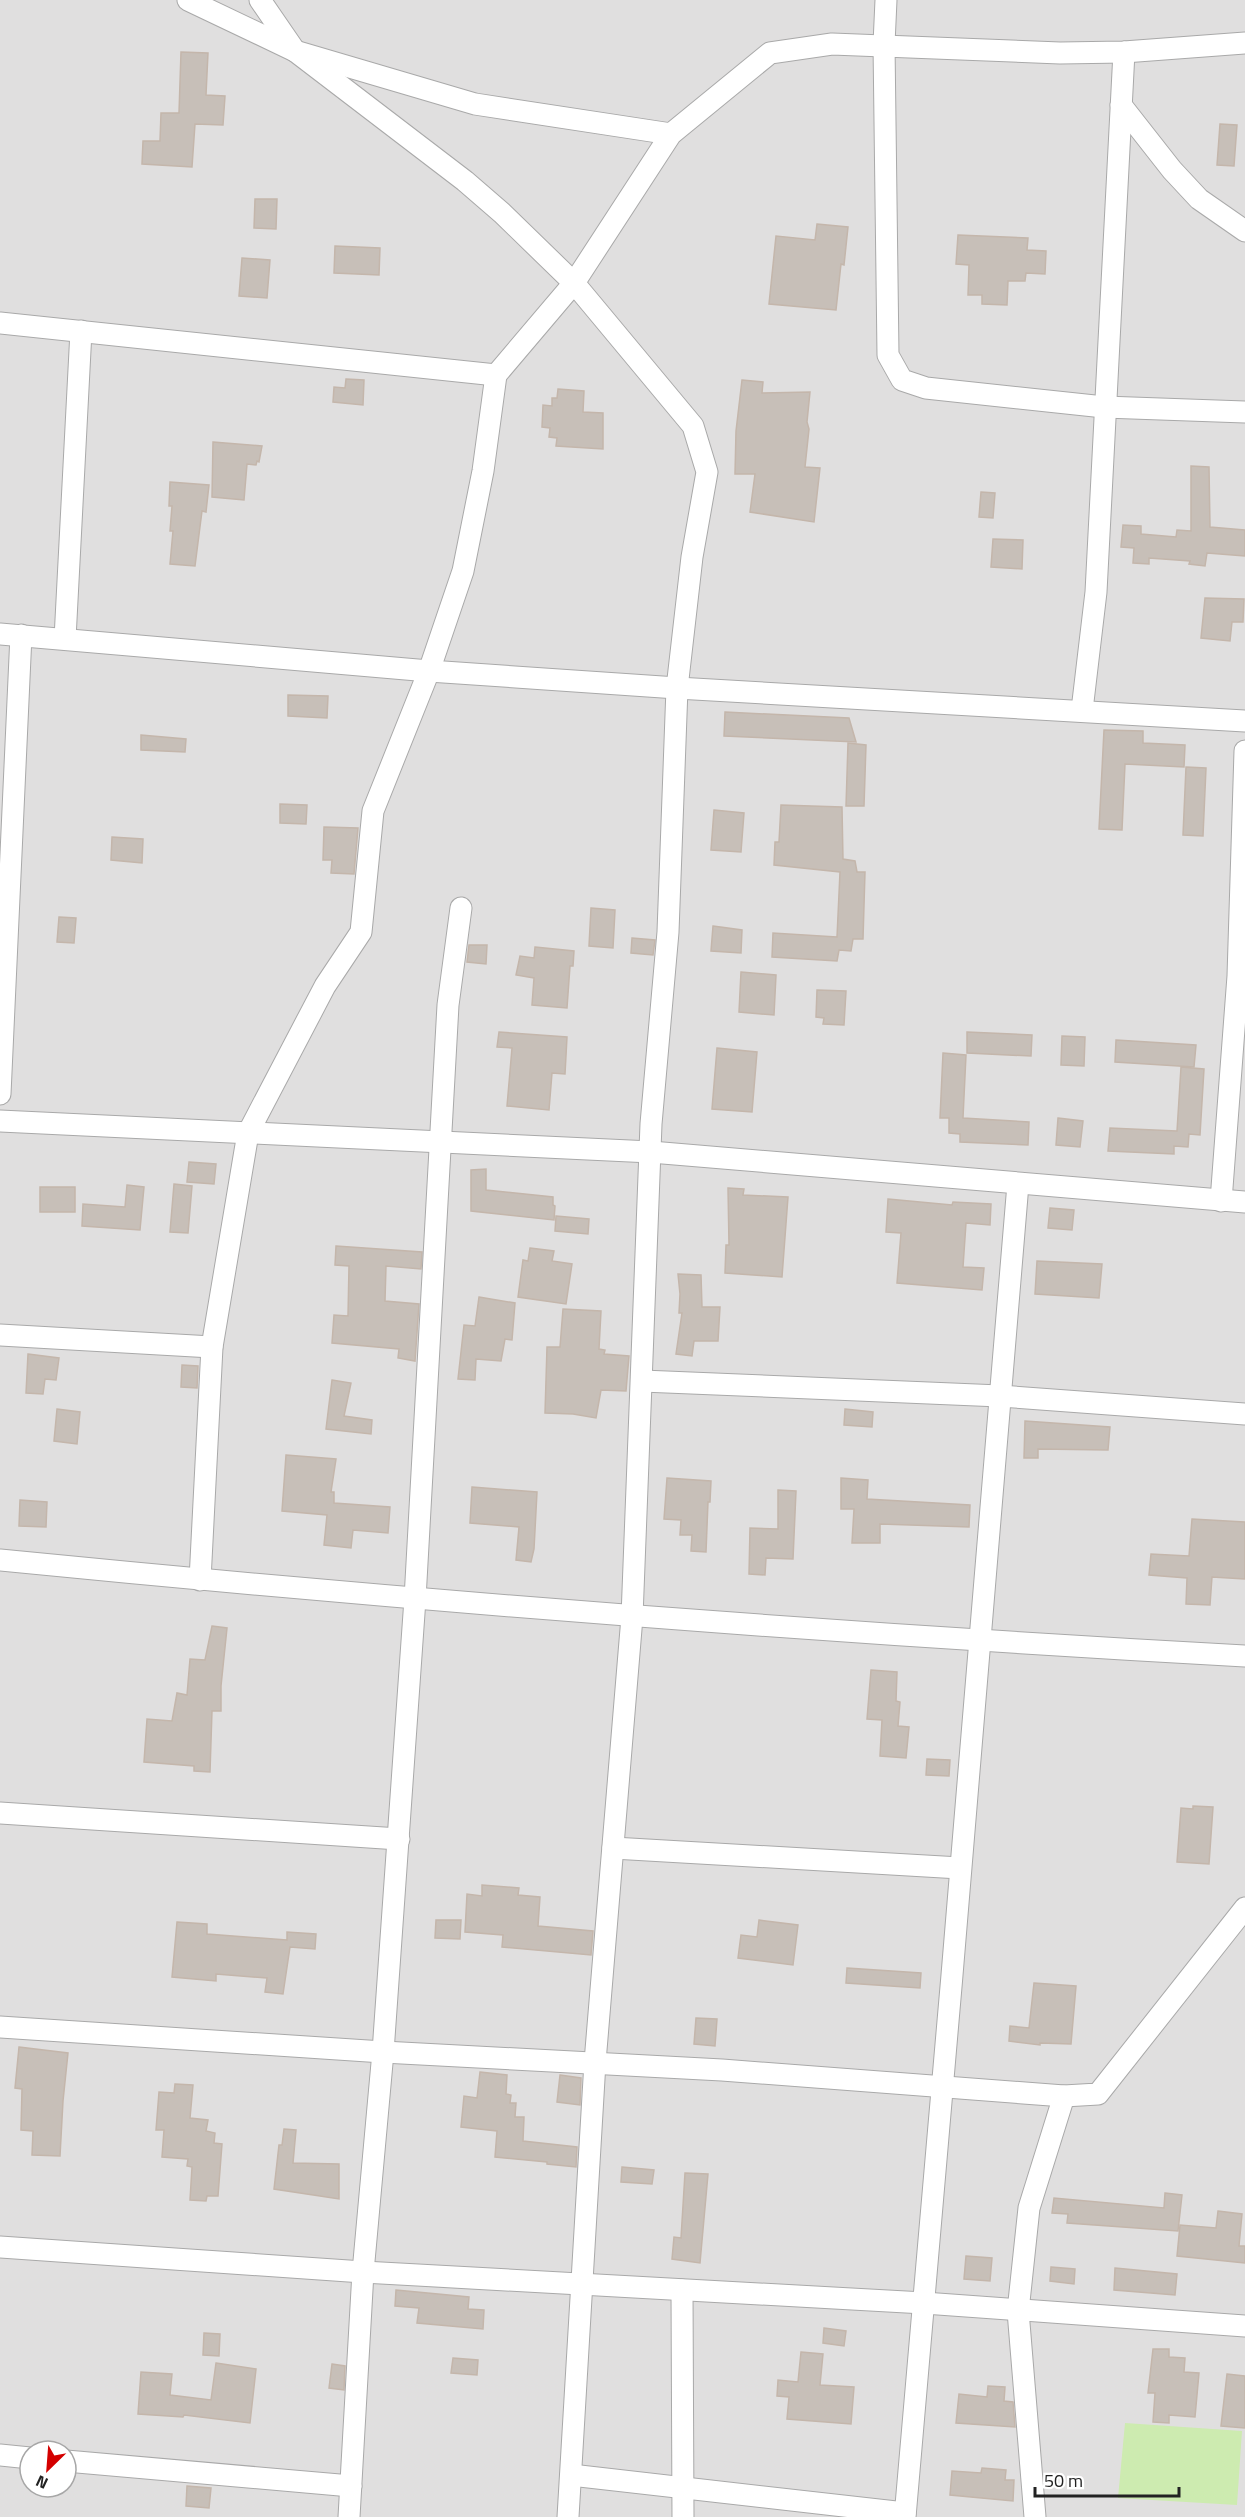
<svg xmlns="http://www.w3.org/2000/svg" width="1245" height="2517" viewBox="0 0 1245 2517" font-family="'Titillium Web',sans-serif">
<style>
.residential{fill:#e0dfdf;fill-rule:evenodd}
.grass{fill:#cdebb0}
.building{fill:#c7bfb8;stroke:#c4b6ab;stroke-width:1.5}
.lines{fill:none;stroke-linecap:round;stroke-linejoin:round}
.minor-casing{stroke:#a9a9a9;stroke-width:23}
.minor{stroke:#fff;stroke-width:21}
</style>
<rect width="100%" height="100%" fill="#f2efe9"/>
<!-- residential -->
<path class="residential" d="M0 0H1245V2517H0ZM30 2451H66V2487H30Z"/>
<!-- grass -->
<polygon class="grass" points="1125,2423 1242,2431 1237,2505 1118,2498"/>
<!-- building -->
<g class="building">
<polygon points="181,52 208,53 206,95 225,96 223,125 195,124 192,167 142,164 143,141 160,141 161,113 179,113"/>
<polygon points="1220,124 1237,125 1234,166 1217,165"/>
<polygon points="255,199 277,199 276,229 254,228"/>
<polygon points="817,224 848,227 844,265 841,264 836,310 769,304 776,236 815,240"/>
<polygon points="958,235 1028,238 1027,250 1046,251 1045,274 1026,273 1025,281 1008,281 1007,305 982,304 982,295 968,295 969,265 956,264"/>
<polygon points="335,246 380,248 379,275 334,273"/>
<polygon points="242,258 270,260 267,298 239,296"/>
<polygon points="346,379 364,380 363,405 333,402 334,387 345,388"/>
<polygon points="742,380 763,382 762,393 810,392 807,422 809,429 805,467 820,468 814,522 750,512 755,474 735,474 736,431"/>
<polygon points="558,389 584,391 583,412 603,413 603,449 556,446 557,438 549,437 550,428 542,427 543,405 552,406 552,398 557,398"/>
<polygon points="213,442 262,446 259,462 257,461 256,465 247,464 244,500 212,497"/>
<polygon points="1191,466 1209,467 1210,527 1245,530 1245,556 1207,553 1205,566 1189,564 1190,561 1149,558 1149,564 1133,563 1134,548 1121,547 1123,525 1141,526 1141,534 1176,537 1177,530 1191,531"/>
<polygon points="170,482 209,485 206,512 202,511 195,566 170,564 173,531 170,531 172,506 169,506"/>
<polygon points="981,492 995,493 993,518 979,517"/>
<polygon points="993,539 1023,540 1022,569 991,567"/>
<polygon points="1205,598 1244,599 1243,622 1232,622 1230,641 1201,638"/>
<polygon points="288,695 328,696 327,718 288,716"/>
<polygon points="725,712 849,718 856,742 724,736"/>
<polygon points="1104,730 1143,731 1143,743 1185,745 1184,767 1125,764 1122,830 1099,829"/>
<polygon points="141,735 186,739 185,752 141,750"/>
<polygon points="848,743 866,745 864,806 846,806"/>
<polygon points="1186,767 1206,768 1203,836 1183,835"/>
<polygon points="280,804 307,805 306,824 280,823"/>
<polygon points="781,805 842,807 843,859 855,861 857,872 865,872 863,939 853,939 851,951 839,950 837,961 772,957 773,933 837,937 840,872 774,865 775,842 779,842"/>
<polygon points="714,810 744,813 741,852 711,850"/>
<polygon points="324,827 358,828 354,874 331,873 332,860 323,860"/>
<polygon points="112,837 143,839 142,863 111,860"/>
<polygon points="591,908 615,910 613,948 589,946"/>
<polygon points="59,917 76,918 74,943 57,942"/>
<polygon points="713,926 742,930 741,953 711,951"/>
<polygon points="632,938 655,940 653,955 631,953"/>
<polygon points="469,945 487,945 486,964 467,962"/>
<polygon points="535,947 574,951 573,966 570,966 567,1008 532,1005 534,978 516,975 520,956 534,958"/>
<polygon points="741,972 776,975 774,1015 739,1012"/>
<polygon points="817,990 846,991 844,1025 823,1024 824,1018 816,1017"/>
<polygon points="499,1032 567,1037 565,1074 552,1073 549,1110 507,1106 512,1048 497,1047"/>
<polygon points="967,1032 1032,1035 1031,1056 967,1053"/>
<polygon points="1062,1036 1085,1037 1084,1066 1061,1065"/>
<polygon points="1116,1040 1196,1045 1194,1067 1115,1062"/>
<polygon points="717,1048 757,1052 752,1112 712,1109"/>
<polygon points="943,1053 966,1055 963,1118 1029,1122 1028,1145 960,1142 960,1134 949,1133 949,1118 940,1118"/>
<polygon points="1181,1067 1204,1069 1200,1135 1189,1134 1188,1147 1174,1146 1174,1154 1108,1151 1110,1128 1177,1131"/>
<polygon points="1058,1118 1083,1121 1080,1147 1056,1145"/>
<polygon points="189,1162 216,1164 214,1184 187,1182"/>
<polygon points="486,1169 486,1190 553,1197 553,1205 555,1206 554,1220 471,1211 471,1170"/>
<polygon points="174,1184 192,1186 188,1233 170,1232"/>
<polygon points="127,1185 144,1187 140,1230 82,1226 83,1204 125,1207"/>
<rect x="40" y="1187" width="35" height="25"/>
<polygon points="728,1188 744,1189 743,1195 788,1197 782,1277 725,1273 726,1245 729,1245"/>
<polygon points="888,1199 952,1205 953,1202 991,1204 990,1225 966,1223 963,1267 984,1268 982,1290 897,1283 901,1233 886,1232"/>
<polygon points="1050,1208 1074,1210 1072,1230 1048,1228"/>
<polygon points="556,1216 589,1219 588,1234 555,1231"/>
<polygon points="336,1246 422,1252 421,1269 386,1266 385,1301 419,1304 415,1361 398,1358 399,1349 332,1343 334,1315 348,1316 349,1266 335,1265"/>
<polygon points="530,1248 554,1251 552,1261 572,1264 566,1304 518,1297 523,1260 528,1261"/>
<polygon points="1037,1261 1102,1264 1099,1298 1035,1294"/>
<polygon points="678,1274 701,1275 702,1307 720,1307 718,1341 694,1341 692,1356 676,1354 682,1313 679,1313 680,1294"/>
<polygon points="479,1297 515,1303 512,1340 505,1339 501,1361 476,1359 475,1380 458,1379 464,1325 475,1326"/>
<polygon points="563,1309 601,1311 599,1349 605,1350 604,1354 629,1356 626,1391 601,1390 596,1418 573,1414 545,1413 547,1347 560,1347"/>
<polygon points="28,1354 59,1358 56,1380 45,1379 43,1394 26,1393"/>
<polygon points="182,1365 198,1366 197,1388 181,1387"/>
<polygon points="332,1380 351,1383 344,1416 372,1420 371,1434 326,1429"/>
<polygon points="57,1409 80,1412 77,1444 54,1441"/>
<polygon points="845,1409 873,1412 872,1427 844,1425"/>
<polygon points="1025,1421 1110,1427 1108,1450 1038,1449 1038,1458 1024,1458"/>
<polygon points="286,1455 336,1459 331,1492 334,1492 334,1503 390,1507 388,1533 353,1530 351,1548 324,1545 327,1515 282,1511"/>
<polygon points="667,1478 711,1481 710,1502 708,1502 706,1552 691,1551 692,1535 680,1535 681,1520 664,1519"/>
<polygon points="841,1478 868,1480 867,1499 970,1505 969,1527 880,1524 880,1543 852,1543 854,1509 841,1509"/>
<polygon points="472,1487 537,1492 534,1549 531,1562 516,1560 519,1527 470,1523"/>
<polygon points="778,1490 796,1491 793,1559 766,1558 765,1575 749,1574 750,1528 778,1529"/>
<polygon points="20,1500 47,1502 46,1527 19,1526"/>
<polygon points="1192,1519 1245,1522 1245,1579 1212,1577 1210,1605 1186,1604 1187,1578 1149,1575 1151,1554 1189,1556"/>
<polygon points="212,1626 227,1628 221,1686 221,1711 212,1711 210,1772 194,1771 194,1766 144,1762 147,1719 172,1721 177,1693 187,1695 190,1659 205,1660"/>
<polygon points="871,1670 897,1672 896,1701 900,1702 898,1726 909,1727 906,1758 880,1756 882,1720 867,1719"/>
<polygon points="927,1759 950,1760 949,1776 926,1775"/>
<polygon points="1193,1806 1213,1807 1209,1864 1177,1862 1181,1808 1193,1809"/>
<polygon points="482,1885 519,1888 518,1895 540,1897 538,1926 593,1931 591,1955 502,1947 503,1935 465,1932 467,1894 482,1896"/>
<polygon points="436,1920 461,1920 460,1939 435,1938"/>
<polygon points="759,1920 798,1925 793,1965 738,1958 741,1935 757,1937"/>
<polygon points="177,1922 207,1924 207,1934 287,1940 287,1932 316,1934 315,1949 290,1947 283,1994 265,1992 267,1978 216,1974 216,1981 172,1977"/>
<polygon points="847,1968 921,1973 920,1988 846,1983"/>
<polygon points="1034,1983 1076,1986 1071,2044 1040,2043 1040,2045 1009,2041 1010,2026 1029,2028"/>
<polygon points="696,2018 717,2019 715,2046 694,2044"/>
<polygon points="19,2047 68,2053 63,2101 60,2156 32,2155 33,2131 21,2130 22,2089 15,2088"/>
<polygon points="480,2072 507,2075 506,2094 511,2095 510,2103 516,2103 515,2117 524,2117 523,2141 577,2147 576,2167 547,2164 547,2162 495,2157 497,2131 461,2127 464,2096 477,2098"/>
<polygon points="560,2075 581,2078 580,2105 557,2102"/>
<polygon points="175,2084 193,2085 190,2118 208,2120 206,2131 215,2133 214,2143 222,2144 218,2196 207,2196 206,2201 190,2200 192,2167 187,2166 188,2159 162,2157 164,2130 156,2130 159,2092 174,2093"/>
<polygon points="284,2129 296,2130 293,2163 339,2164 339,2199 274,2189 279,2145 282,2145"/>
<polygon points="622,2167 654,2170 652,2184 621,2182"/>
<polygon points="685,2173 708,2174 700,2263 672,2259 674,2237 681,2238"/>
<polygon points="1165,2193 1182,2195 1178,2231 1067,2223 1068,2214 1052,2213 1054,2198 1164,2208"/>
<polygon points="1218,2211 1242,2214 1239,2246 1245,2246 1245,2263 1177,2256 1180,2225 1216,2228"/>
<polygon points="966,2256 992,2258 990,2281 964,2279"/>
<polygon points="1051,2267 1075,2269 1074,2284 1050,2281"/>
<polygon points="1115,2268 1177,2274 1175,2295 1114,2290"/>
<polygon points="396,2290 469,2297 468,2309 484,2310 483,2329 417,2323 419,2308 395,2306"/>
<polygon points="824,2328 846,2331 844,2346 823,2343"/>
<polygon points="204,2333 220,2334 219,2356 203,2355"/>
<polygon points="1153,2349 1169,2349 1169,2357 1185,2358 1184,2372 1199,2373 1195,2417 1169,2415 1169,2423 1153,2422 1155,2393 1148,2393"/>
<polygon points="801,2352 823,2354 820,2385 854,2387 851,2424 787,2419 789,2397 777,2396 778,2380 798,2382"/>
<polygon points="453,2358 478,2360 477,2375 451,2373"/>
<polygon points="216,2363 256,2369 250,2423 184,2415 183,2417 138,2414 141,2372 172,2374 170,2395 211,2400"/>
<polygon points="332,2364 345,2366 344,2390 329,2388"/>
<polygon points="1227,2374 1245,2376 1245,2428 1221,2426"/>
<polygon points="988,2386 1005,2387 1004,2401 1013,2402 1015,2427 956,2423 959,2394 987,2397"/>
<polygon points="982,2468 1006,2470 1005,2480 1014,2480 1013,2501 950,2495 952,2471 981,2473"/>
<polygon points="187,2486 211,2488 209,2508 186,2506"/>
</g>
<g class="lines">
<!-- minor casing -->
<g class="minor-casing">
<g id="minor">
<polyline points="188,0 295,51 475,104 671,134"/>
<polyline points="260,0 295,51 465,181 502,213 574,283 693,426 707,472 692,557 677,688 668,932 651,1124 632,1617 595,2062 568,2517"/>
<polyline points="886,0 884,44 888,355 902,380 926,388 1104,407 1245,412"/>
<polyline points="1121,105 1172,170 1199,199 1245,231"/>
<polyline points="0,323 496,375"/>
<polyline points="0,634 429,671 677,688 1245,721"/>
<polyline points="65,639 81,331"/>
<polyline points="1082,710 1096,592 1124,52"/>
<polyline points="0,1094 21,635"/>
<polyline points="0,1121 651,1152 1245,1202"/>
<polyline points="1221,1201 1238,976 1245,751"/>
<polyline points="0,1335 212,1347"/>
<polyline points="642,1381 1000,1396 1245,1414"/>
<path d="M0 1560C414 1601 829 1633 1245 1656"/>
<polyline points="200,1580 212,1347 248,1133 325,986 361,932 373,811 429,671 463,571 483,471 496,375 574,283 671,134 770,53 832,44 1060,53 1124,52 1245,43"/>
<polyline points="0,1813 399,1839"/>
<polyline points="613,1848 960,1868"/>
<polyline points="0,2027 383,2052 722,2070 1064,2096 1098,2094 1245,1908"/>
<polyline points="0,2247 363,2272 924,2303 1245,2326"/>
<polyline points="682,2290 683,2517"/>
<polyline points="0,2455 30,2458"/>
<polyline points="66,2461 351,2486"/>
<polyline points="571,2475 905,2513"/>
<polyline points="349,2517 363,2272 383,2052 415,1599 448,1005 461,908"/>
<path d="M905 2517C946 2073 979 1628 1018 1184"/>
<polyline points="1035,2517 1018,2311 1029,2208 1064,2096"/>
</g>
</g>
<!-- minor -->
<use href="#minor" class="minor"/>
</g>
<!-- north arrow -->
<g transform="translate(48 2469) rotate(205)"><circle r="28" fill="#ffffff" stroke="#a7a7a7" stroke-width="1.5"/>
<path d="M0-4.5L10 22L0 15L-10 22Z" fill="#d40000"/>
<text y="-9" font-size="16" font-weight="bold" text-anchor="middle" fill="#222222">N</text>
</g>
<!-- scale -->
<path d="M1035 2487v9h144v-9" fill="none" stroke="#222222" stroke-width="3"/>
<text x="1044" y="2487" font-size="18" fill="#222222" stroke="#ffffff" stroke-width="4.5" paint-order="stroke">50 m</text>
</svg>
